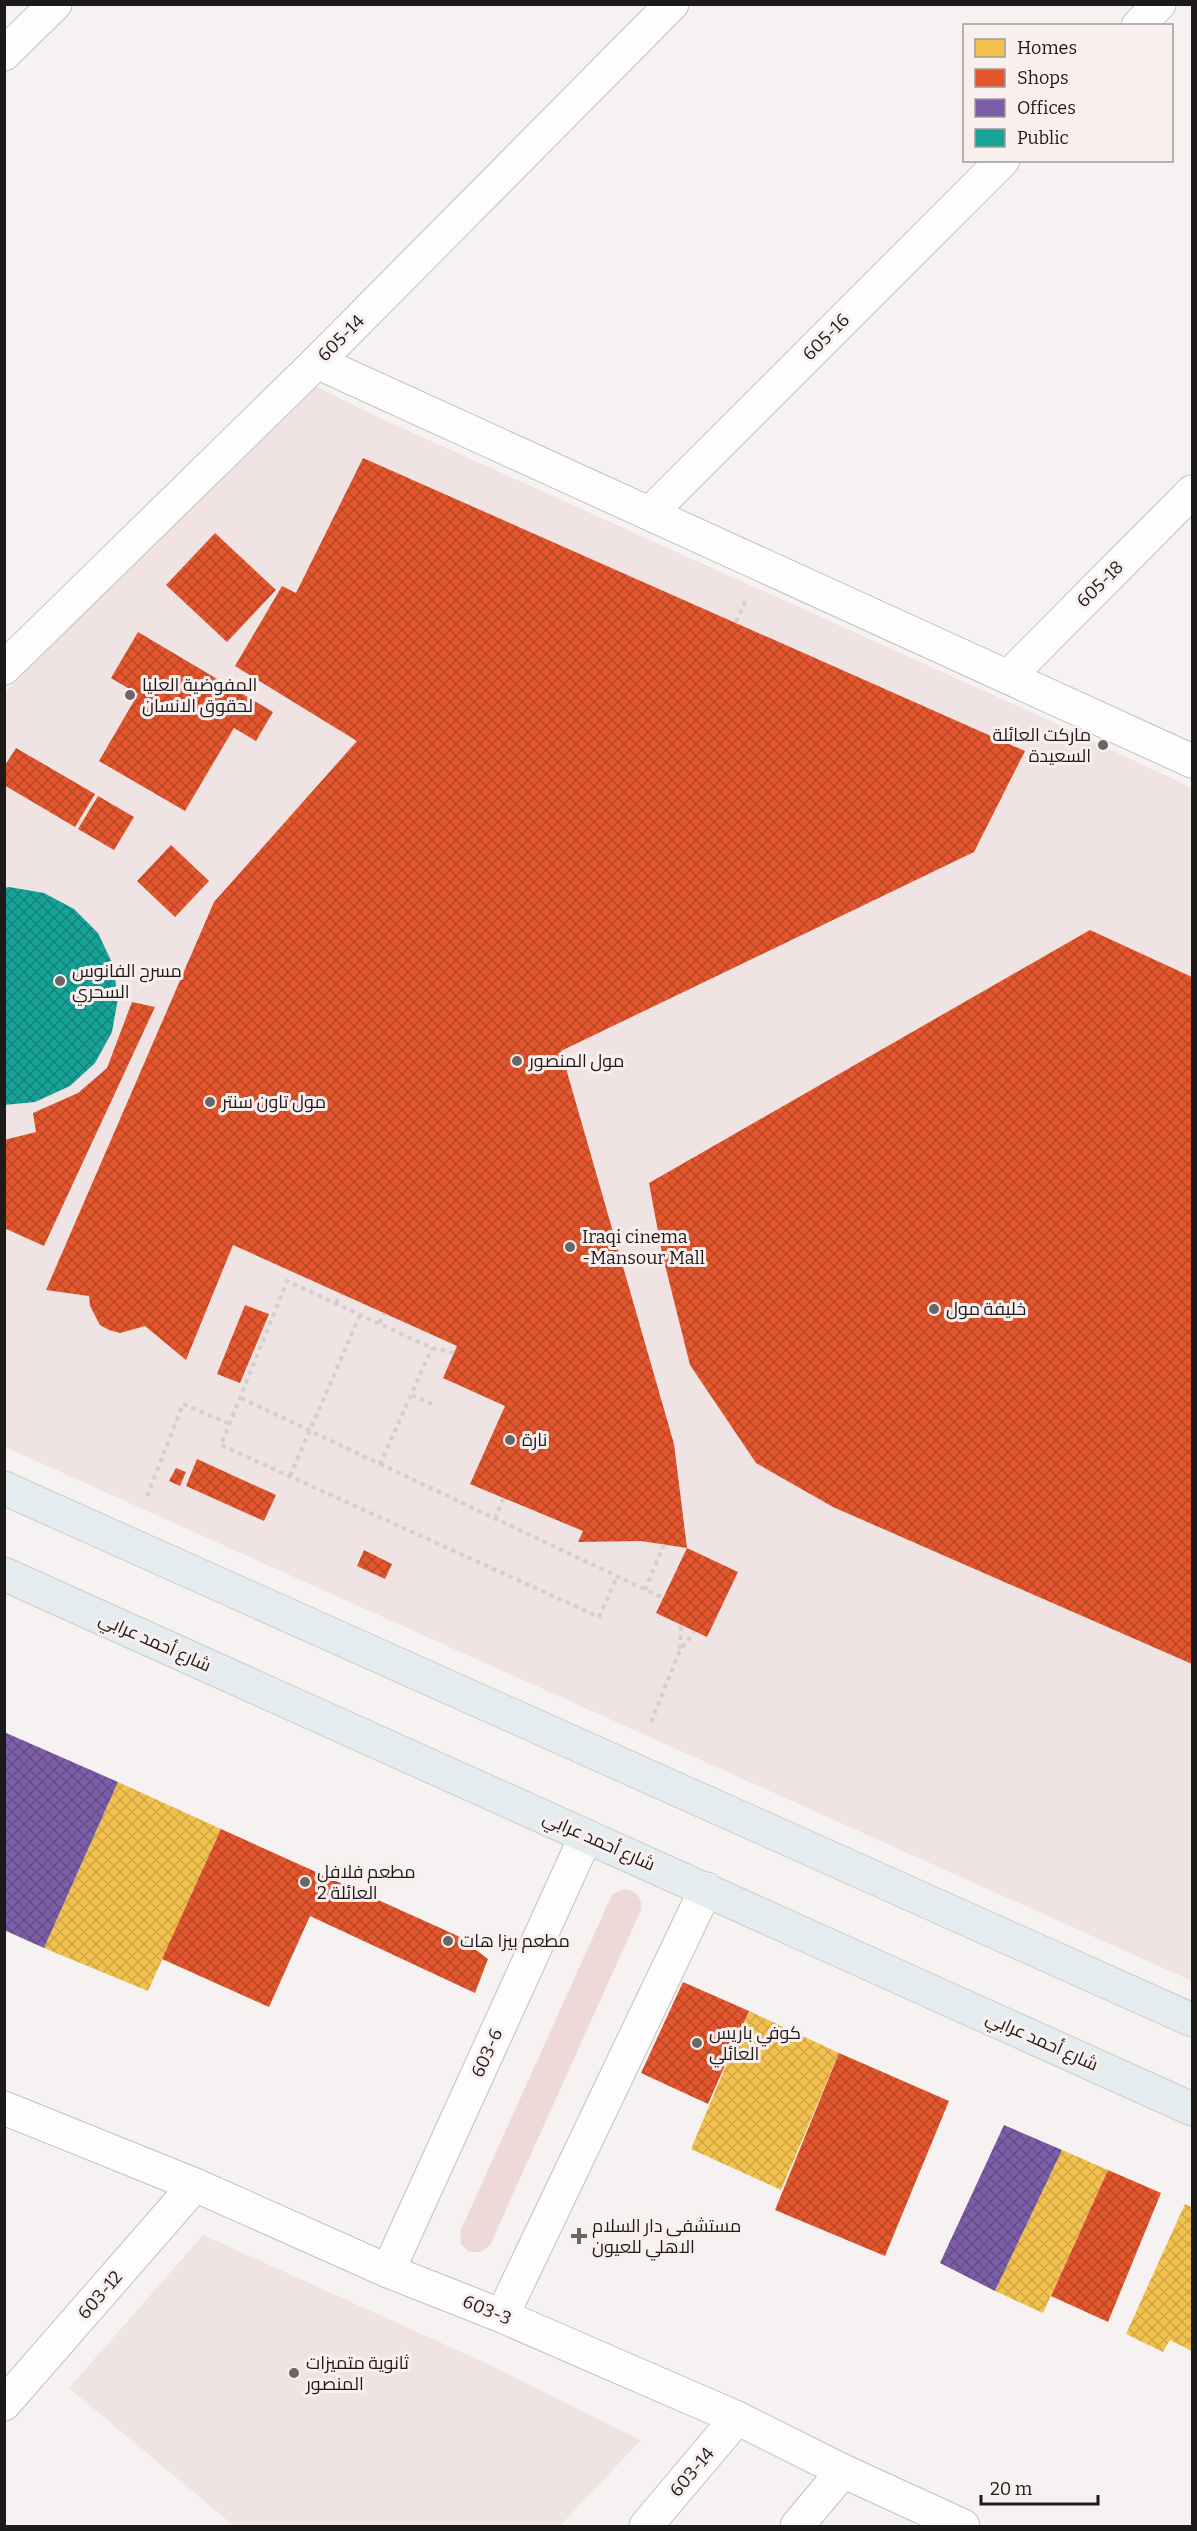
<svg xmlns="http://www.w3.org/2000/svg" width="1197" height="2531" viewBox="0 0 1197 2531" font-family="Bitter,Cairo,serif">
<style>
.built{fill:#efe3e3}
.green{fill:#efd8d8}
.homes{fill:url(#homes-cross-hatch)}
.shops{fill:url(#shops-cross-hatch)}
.offices{fill:url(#offices-cross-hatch)}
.public{fill:url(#public-cross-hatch)}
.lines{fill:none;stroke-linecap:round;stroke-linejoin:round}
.minor-casing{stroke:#c4c0bf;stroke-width:35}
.major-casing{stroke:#cfcccc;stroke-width:35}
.path{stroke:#d2d1d1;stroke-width:4;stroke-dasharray:4.5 4.5;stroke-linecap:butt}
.minor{stroke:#fefdfd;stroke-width:33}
.major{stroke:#e5ecf0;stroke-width:33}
.poi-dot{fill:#696666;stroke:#faefef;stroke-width:2}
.labels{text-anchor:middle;stroke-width:6;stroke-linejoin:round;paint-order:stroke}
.street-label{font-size:18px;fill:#1d1a1a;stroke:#faefef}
.poi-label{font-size:18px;fill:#1d1a1a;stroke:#faefef;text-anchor:start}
</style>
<defs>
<pattern id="homes-cross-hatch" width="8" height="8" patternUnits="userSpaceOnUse" patternTransform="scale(1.5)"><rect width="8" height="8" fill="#f2c14e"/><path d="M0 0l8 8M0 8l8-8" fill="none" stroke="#cfa544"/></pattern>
<pattern id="shops-cross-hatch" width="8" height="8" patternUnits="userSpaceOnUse" patternTransform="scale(1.5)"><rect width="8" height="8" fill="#e4572e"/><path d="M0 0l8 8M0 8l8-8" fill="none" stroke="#b84726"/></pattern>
<pattern id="offices-cross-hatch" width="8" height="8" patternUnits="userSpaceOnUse" patternTransform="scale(1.5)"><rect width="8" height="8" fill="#7b5ea7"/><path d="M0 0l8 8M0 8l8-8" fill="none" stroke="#644d87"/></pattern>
<pattern id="public-cross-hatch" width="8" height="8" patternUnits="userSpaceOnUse" patternTransform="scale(1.5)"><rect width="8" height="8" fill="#17a398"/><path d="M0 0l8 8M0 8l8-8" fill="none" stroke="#14847b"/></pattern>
</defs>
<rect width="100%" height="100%" fill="#f7f2f2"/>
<!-- built -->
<g class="built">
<polygon points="317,387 380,418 1042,717 1192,788 1192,1981 5,1447 5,692 307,389"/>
<polygon points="203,2235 477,2359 641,2440 560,2526 234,2526 69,2388"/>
</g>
<!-- green -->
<path class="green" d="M624 1889C636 1890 643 1898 641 1910L490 2245 481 2252H469L461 2244 460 2232 611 1897 614 1893Z"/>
<!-- homes -->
<g class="homes">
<polygon points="118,1782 221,1829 148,1991 44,1948"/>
<polygon points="749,2011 839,2053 781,2190 691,2149"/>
<polygon points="1062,2150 1108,2170 1043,2313 995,2291"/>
<polygon points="1185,2204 1192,2207 1192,2351 1170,2340 1163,2352 1126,2334"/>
</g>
<!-- shops -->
<g class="shops">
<polygon points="363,458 1025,751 974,852 561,1051 674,1444 687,1548 738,1572 707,1637 656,1613 687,1548 641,1541 578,1542 583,1531 470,1484 505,1406 443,1378 457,1346 233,1245 186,1360 145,1326 120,1333 109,1330 100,1325 90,1306 89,1296 46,1290 214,902 357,741 235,666 282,586 296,593"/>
<polygon points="215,533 276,590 227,642 166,585"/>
<polygon points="138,632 273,712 256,741 234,728 185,811 99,761 138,694 111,678"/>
<polygon points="16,748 95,794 75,827 4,785 4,767"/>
<polygon points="98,796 134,817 114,850 78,829"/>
<polygon points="171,845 209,881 175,917 137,881"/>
<polygon points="1090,930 1192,977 1192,1664 833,1507 756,1463 690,1365 662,1253 649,1183"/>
<polygon points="132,1002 155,1007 44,1246 4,1228 4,1140 36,1132 33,1113 78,1093 107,1068"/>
<polygon points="245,1305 269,1314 240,1383 217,1374"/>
<polygon points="197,1459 276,1495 264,1521 186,1486"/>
<polygon points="176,1468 186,1472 180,1486 169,1481"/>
<polygon points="364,1550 392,1564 385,1579 357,1566"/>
<polygon points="221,1829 458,1936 488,1959 475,1993 310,1916 269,2007 162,1959"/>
<polygon points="683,1982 749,2011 708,2104 641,2073"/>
<polygon points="839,2053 949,2101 885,2256 775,2210"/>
<polygon points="1108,2170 1161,2193 1108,2322 1051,2296"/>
</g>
<!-- offices -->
<g class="offices">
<polygon points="4,1732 118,1782 44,1948 4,1930"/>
<polygon points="1004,2125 1062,2150 995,2291 940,2263"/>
</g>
<!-- public -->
<polygon class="public" points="9,887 44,893 74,909 98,933 113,965 118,998 112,1032 95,1063 70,1086 35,1102 4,1105 4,888"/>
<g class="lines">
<!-- minor casing -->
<g class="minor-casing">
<g id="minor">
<polyline points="1138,26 1159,4"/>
<polyline points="4,54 55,4"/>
<polyline points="317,362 1192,761"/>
<polyline points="650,513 1003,160"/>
<polyline points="4,668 317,362 672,4"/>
<polyline points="1008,677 1192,492"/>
<polyline points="4,2108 195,2185 388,2271 502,2316 737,2418 843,2471 963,2526"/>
<polyline points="388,2271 586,1836"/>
<polyline points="502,2316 706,1889"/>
<polyline points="4,2404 195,2185"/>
<polyline points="646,2526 737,2418"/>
<polyline points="797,2526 843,2471"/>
</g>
</g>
<!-- major casing -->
<g class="major-casing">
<g id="major">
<polyline points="4,1488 1192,2020"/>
<polyline points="4,1574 1192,2109"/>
</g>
</g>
<!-- path -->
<g class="path">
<polyline points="736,622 747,597"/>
<polyline points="336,1303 341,1294"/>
<polyline points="379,1323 384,1313"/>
<polyline points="454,1353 432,1348 287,1281 221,1445 599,1617 617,1577"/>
<polyline points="412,1395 432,1404"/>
<polyline points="241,1398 380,1464 432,1348"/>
<polyline points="380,1464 663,1598"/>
<polyline points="290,1476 360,1315"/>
<polyline points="147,1496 183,1404 230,1424"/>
<polyline points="495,1519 503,1499"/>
<polyline points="645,1590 664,1544"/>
<polyline points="680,1649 681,1625"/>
<polyline points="651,1722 680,1650 694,1632"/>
</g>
<!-- minor -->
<use href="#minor" class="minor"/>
<!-- major -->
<use href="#major" class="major"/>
</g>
<!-- markers -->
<g class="poi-dot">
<circle cx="130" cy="695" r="6"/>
<circle cx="1103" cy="745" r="6"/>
<circle cx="60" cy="981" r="6"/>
<circle cx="517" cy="1061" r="6"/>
<circle cx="210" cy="1102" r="6"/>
<circle cx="570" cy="1247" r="6"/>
<circle cx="934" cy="1309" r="6"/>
<circle cx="510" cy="1440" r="6"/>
<circle cx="305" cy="1882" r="6"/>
<circle cx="448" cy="1941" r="6"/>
<circle cx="697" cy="2043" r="6"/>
<path d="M576 2227h6v6h6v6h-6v6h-6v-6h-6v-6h6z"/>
<circle cx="294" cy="2373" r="6"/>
</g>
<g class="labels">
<!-- street labels -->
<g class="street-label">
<text transform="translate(826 337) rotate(-45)" y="6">605-16</text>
<text transform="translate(341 338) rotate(-45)" y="6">605-14</text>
<text transform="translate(1100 584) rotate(-45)" y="6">605-18</text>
<text transform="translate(155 1642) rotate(24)" y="6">شارع أحمد عرابي</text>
<text transform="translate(599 1841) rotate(24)" y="6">شارع أحمد عرابي</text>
<text transform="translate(1042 2041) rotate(24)" y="6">شارع أحمد عرابي</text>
<text transform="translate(487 2053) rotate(-66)" y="6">603-6</text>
<text transform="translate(100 2295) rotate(-49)" y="6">603-12</text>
<text transform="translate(487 2310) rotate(22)" y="6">603-3</text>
<text transform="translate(692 2472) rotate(-50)" y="6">603-14</text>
</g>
<!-- poi labels -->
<g class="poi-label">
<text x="142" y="691">المفوضية العليا<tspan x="142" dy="21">لحقوق الانسان</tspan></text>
<text x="1091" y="741" text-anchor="end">ماركت العائلة<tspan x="1091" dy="21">السعيدة</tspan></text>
<text x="72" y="977">مسرح الفانوس<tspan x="72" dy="21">السحري</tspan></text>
<text x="529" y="1067">مول المنصور</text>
<text x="222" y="1108">مول تاون سنتر</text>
<text x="582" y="1243">Iraqi cinema<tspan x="582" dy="21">-Mansour Mall</tspan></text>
<text x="946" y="1315">خليفة مول</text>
<text x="522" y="1446">نارة</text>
<text x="317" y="1878">مطعم فلافل<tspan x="317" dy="21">العائلة 2</tspan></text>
<text x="460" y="1947">مطعم بيزا هات</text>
<text x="709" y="2039">كوفي باريس<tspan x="709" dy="21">العائلي</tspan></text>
<text x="592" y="2232">مستشفى دار السلام<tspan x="592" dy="21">الاهلي للعيون</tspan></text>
<text x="306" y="2369">ثانوية متميزات<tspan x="306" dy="21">المنصور</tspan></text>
</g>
</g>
<!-- border -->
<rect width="1197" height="2531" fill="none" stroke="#1d1a1a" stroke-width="12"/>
<!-- legend -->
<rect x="963" y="24" width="210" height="138" fill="#faefef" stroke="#a29a9a" stroke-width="1.5"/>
<rect x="975" y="39" width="30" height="18" fill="#f2c14e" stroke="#a29a9a" stroke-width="1.5"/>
<text x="1017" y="54" font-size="18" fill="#1d1a1a">Homes</text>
<rect x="975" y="69" width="30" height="18" fill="#e4572e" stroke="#a29a9a" stroke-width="1.5"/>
<text x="1017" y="84" font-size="18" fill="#1d1a1a">Shops</text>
<rect x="975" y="99" width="30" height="18" fill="#7b5ea7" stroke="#a29a9a" stroke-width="1.5"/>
<text x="1017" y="114" font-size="18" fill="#1d1a1a">Offices</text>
<rect x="975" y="129" width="30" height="18" fill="#17a398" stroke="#a29a9a" stroke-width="1.5"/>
<text x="1017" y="144" font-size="18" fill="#1d1a1a">Public</text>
<!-- scale -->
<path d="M981 2495v9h117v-9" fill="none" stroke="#1d1a1a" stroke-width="3"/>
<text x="990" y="2495" font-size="18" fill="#1d1a1a" stroke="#faefef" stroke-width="4.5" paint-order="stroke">20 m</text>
</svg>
